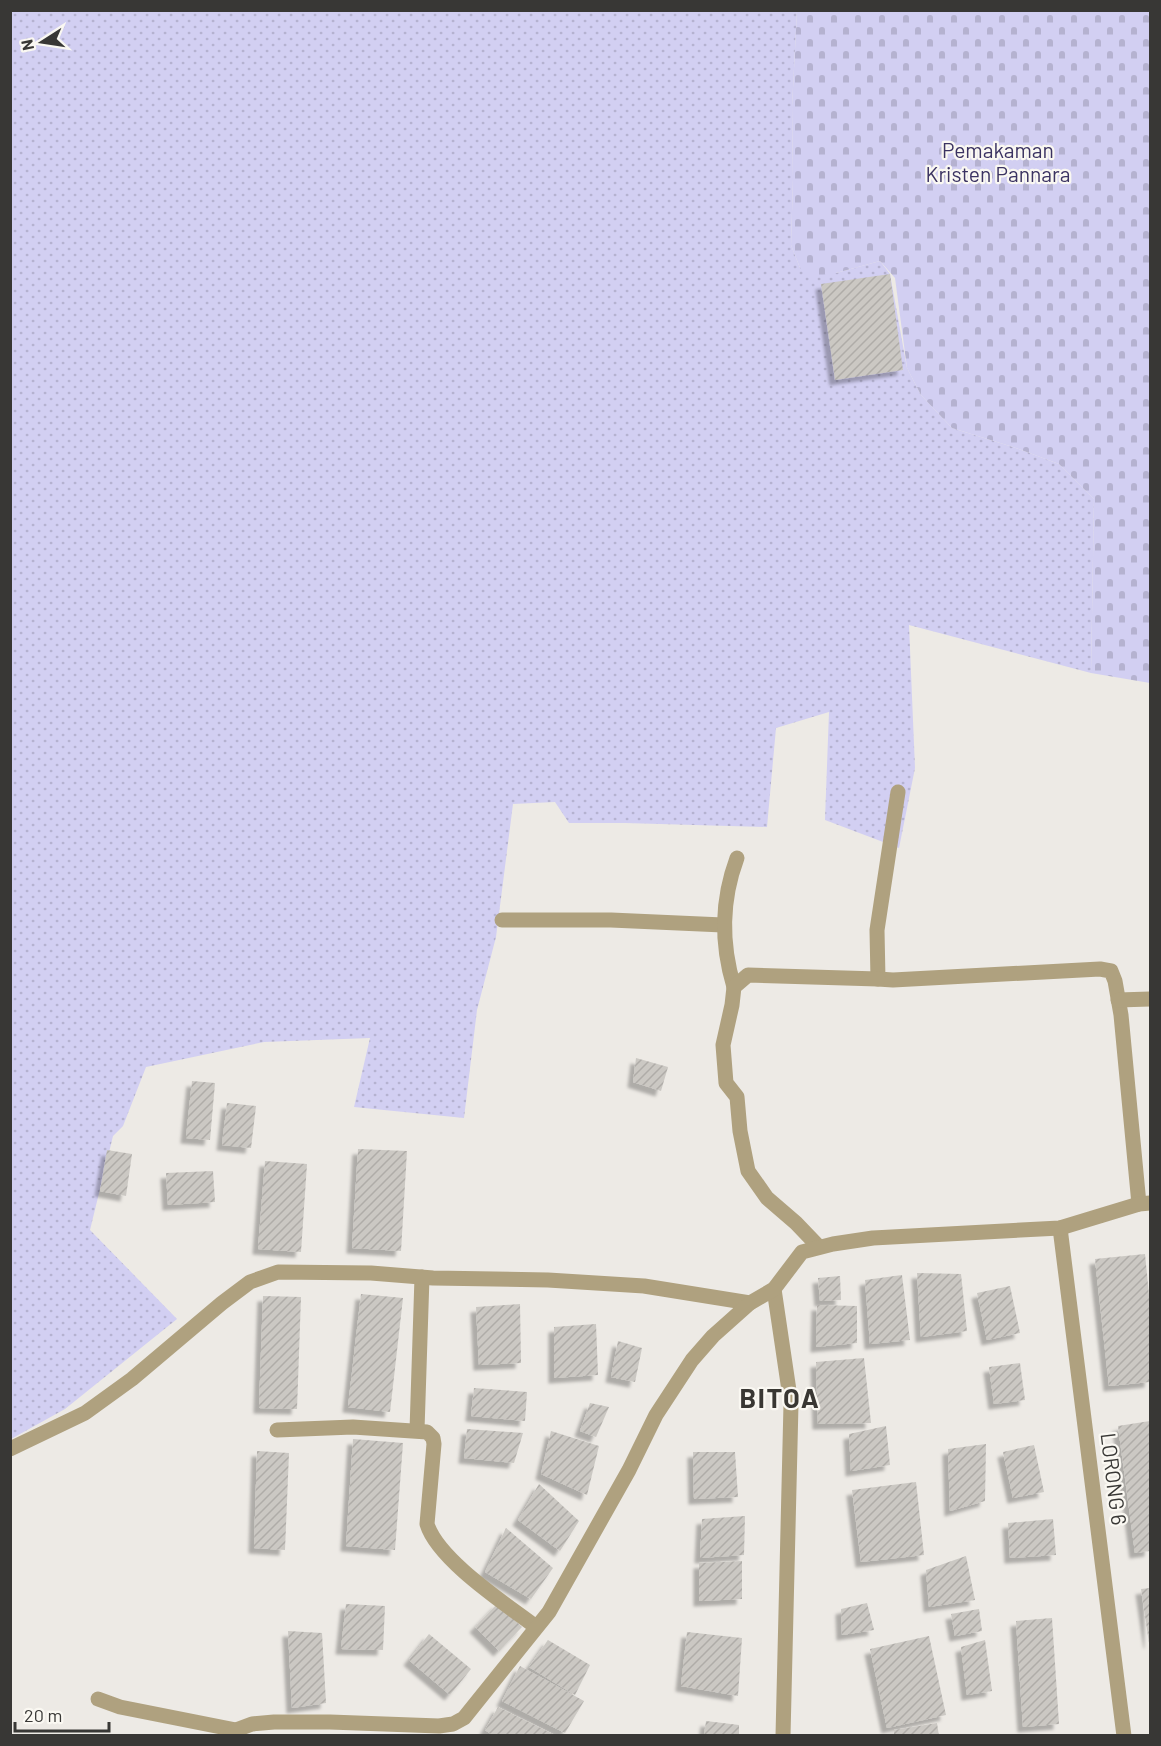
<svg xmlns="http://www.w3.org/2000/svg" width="1161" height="1746" viewBox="0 0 1161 1746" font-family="Barlow,sans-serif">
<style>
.grass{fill:url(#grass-dots)}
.cemetery{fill:url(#cemetery-stones)}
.building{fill:url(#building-hatch);filter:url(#shadow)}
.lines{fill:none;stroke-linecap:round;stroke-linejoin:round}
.minor{stroke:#afa17f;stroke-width:15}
.labels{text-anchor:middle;stroke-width:4.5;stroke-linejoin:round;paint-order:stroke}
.park-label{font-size:21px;fill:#3b3362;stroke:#faf8f2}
.street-label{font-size:21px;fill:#383735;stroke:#faf8f2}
.district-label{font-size:27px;font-weight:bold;letter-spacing:1.5px;fill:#393733;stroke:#faf8f2}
</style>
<defs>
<pattern id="grass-dots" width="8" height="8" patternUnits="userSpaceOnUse" patternTransform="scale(1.5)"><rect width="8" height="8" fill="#d2cff2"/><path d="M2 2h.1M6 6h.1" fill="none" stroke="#b5b2d0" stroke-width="1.8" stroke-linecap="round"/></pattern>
<pattern id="cemetery-stones" width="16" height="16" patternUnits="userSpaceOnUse" patternTransform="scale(1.5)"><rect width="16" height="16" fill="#d2cff2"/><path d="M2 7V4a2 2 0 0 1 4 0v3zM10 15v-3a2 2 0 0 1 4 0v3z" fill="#b5b2d0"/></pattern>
<pattern id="building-hatch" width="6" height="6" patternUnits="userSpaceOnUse" patternTransform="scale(1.5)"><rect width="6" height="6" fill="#cbc8c3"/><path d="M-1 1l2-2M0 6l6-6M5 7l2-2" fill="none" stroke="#afaca8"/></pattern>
<filter id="shadow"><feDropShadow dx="-5.5" dy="5.5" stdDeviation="1.5" flood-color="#0004"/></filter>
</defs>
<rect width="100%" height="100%" fill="#edeae5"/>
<!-- grass -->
<polygon class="grass" points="11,11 797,11 792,107 793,179 791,245 800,268 836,273 880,261 890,274 907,368 921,395 952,428 1013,447 1059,464 1094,499 1091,673 909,625 915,768 899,848 825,820 829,712 776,728 767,827 625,823 569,823 555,802 513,804 496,937 477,1010 464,1118 354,1107 370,1038 264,1042 146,1067 123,1126 113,1136 90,1230 177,1319 65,1409 11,1439"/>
<!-- cemetery -->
<polygon class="cemetery" points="797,11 1150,11 1150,683 1091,673 1094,499 1059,464 1013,447 952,428 921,395 907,368 895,278 880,261 836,273 810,277 800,268 791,245 793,179 792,107"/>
<!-- building -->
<g class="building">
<polygon points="890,274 903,370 835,380 821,284"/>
<polygon points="636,1058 668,1067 661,1091 633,1082"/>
<polygon points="192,1081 215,1083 210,1140 186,1138"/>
<polygon points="227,1103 256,1106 251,1148 222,1145"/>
<polygon points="358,1149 407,1151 401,1251 352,1248"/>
<polygon points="107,1150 132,1154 126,1196 100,1191"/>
<polygon points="265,1161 307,1164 301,1252 258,1249"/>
<polygon points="213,1171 215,1202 168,1205 166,1173"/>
<polygon points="1145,1254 1150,1305 1150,1382 1109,1386 1095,1259"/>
<polygon points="917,1273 961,1274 967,1331 921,1337"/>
<polygon points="902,1275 910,1340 870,1344 865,1280"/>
<polygon points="840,1276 841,1300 820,1301 818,1278"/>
<polygon points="1010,1286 1020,1333 987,1340 977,1293"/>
<polygon points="361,1294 403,1298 390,1412 348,1407"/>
<polygon points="263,1296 301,1297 297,1409 259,1408"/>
<polygon points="520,1304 521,1363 479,1365 476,1307"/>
<polygon points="817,1305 857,1306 857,1343 816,1347"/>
<polygon points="596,1324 598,1375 554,1378 554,1327"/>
<polygon points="618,1341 642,1348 635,1382 611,1377"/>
<polygon points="864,1358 871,1423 818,1424 816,1362"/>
<polygon points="1020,1363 1025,1400 994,1404 989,1367"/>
<polygon points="474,1388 527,1392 525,1421 471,1416"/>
<polygon points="590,1403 609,1407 596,1437 580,1431"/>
<polygon points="1150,1421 1150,1551 1135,1553 1118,1426"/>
<polygon points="886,1426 890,1465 851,1471 849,1434"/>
<polygon points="467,1429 523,1433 514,1463 464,1458"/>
<polygon points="551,1431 599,1446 587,1495 541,1474"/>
<polygon points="353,1439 403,1443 395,1550 346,1546"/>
<polygon points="986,1444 985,1501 950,1511 948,1449"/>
<polygon points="1034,1445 1044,1492 1013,1498 1003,1452"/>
<polygon points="257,1451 289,1453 285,1550 254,1548"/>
<polygon points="693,1452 735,1452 738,1497 694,1499"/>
<polygon points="916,1482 924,1555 861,1562 852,1490"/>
<polygon points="539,1484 579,1521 560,1551 518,1520"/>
<polygon points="745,1516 744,1555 700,1558 702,1519"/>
<polygon points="1053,1519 1056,1555 1010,1558 1008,1523"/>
<polygon points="506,1528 553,1568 531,1599 485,1572"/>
<polygon points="966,1556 975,1600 929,1607 926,1570"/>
<polygon points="742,1561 742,1599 699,1601 699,1563"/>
<polygon points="1150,1588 1150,1643 1149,1643 1141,1589"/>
<polygon points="498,1603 522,1627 499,1651 475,1627"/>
<polygon points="867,1603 874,1630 842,1635 841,1609"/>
<polygon points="346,1604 385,1606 383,1650 341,1649"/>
<polygon points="979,1609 982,1631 955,1636 951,1614"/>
<polygon points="1052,1618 1059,1724 1023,1727 1016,1621"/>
<polygon points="288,1631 322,1633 326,1703 292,1708"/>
<polygon points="687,1632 742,1638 738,1696 681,1686"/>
<polygon points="429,1634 471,1669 450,1695 409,1660"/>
<polygon points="929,1636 946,1715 887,1728 870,1649"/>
<polygon points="548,1640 590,1665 575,1695 529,1667"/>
<polygon points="985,1640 992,1691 967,1695 961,1647"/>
<polygon points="520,1666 584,1701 565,1733 502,1701"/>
<polygon points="498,1707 557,1736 494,1736 485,1730"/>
<polygon points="706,1721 739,1725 739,1736 704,1736"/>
<polygon points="937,1723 939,1736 894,1736 894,1730"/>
</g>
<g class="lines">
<!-- minor -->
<g class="minor">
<polyline points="898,792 877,930 878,979 893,980 1100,969 1111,971 1115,981 1121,1015 1139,1204"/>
<polyline points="502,920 611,920 723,925"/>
<path d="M734 987C721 944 721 901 737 858"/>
<polyline points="1118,1000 1150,999"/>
<polyline points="1060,1228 1124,1736"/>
<polyline points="819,1247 796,1223 767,1198 748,1171 740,1131 737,1097 726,1083 723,1045 732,1005 734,987 748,975 878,979"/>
<polyline points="774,1289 791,1404 783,1736"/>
<path d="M277 1430 353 1427 427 1432 433 1438 434 1444 427 1524C438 1560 506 1604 536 1627"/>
<polyline points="417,1430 422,1277"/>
<polyline points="10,1449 85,1413 132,1379 222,1303 250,1282 278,1272 371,1273 433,1278 548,1280 644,1286 750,1303"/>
<polyline points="98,1699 120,1707 236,1730"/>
<polyline points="230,1736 236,1730 252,1724 274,1722 330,1722 439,1726 453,1724 464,1718 549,1612 629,1470 656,1415 692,1360 713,1336 750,1303 774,1289 802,1252 833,1244 873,1238 1060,1228 1139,1204 1150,1203"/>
</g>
</g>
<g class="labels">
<!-- park labels -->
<g class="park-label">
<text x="998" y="158">Pemakaman<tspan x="998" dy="24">Kristen Pannara</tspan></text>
</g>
<!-- street labels -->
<g class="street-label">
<text transform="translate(1113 1479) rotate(83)" y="7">LORONG 6</text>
</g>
<!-- district labels -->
<g class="district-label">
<text x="780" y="1408">BITOA</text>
</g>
</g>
<!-- border -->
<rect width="1161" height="1746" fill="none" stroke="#383735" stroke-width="24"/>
<!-- north arrow -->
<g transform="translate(42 42) rotate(258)" stroke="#faf8f2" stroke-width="4.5" paint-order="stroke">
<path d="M0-4.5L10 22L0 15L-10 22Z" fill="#383735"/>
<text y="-9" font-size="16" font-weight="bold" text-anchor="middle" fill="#383735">N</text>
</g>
<!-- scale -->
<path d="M15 1722v9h94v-9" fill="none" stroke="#383735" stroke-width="3"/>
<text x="24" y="1722" font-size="18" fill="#383735" stroke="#faf8f2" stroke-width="4.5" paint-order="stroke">20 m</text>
</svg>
